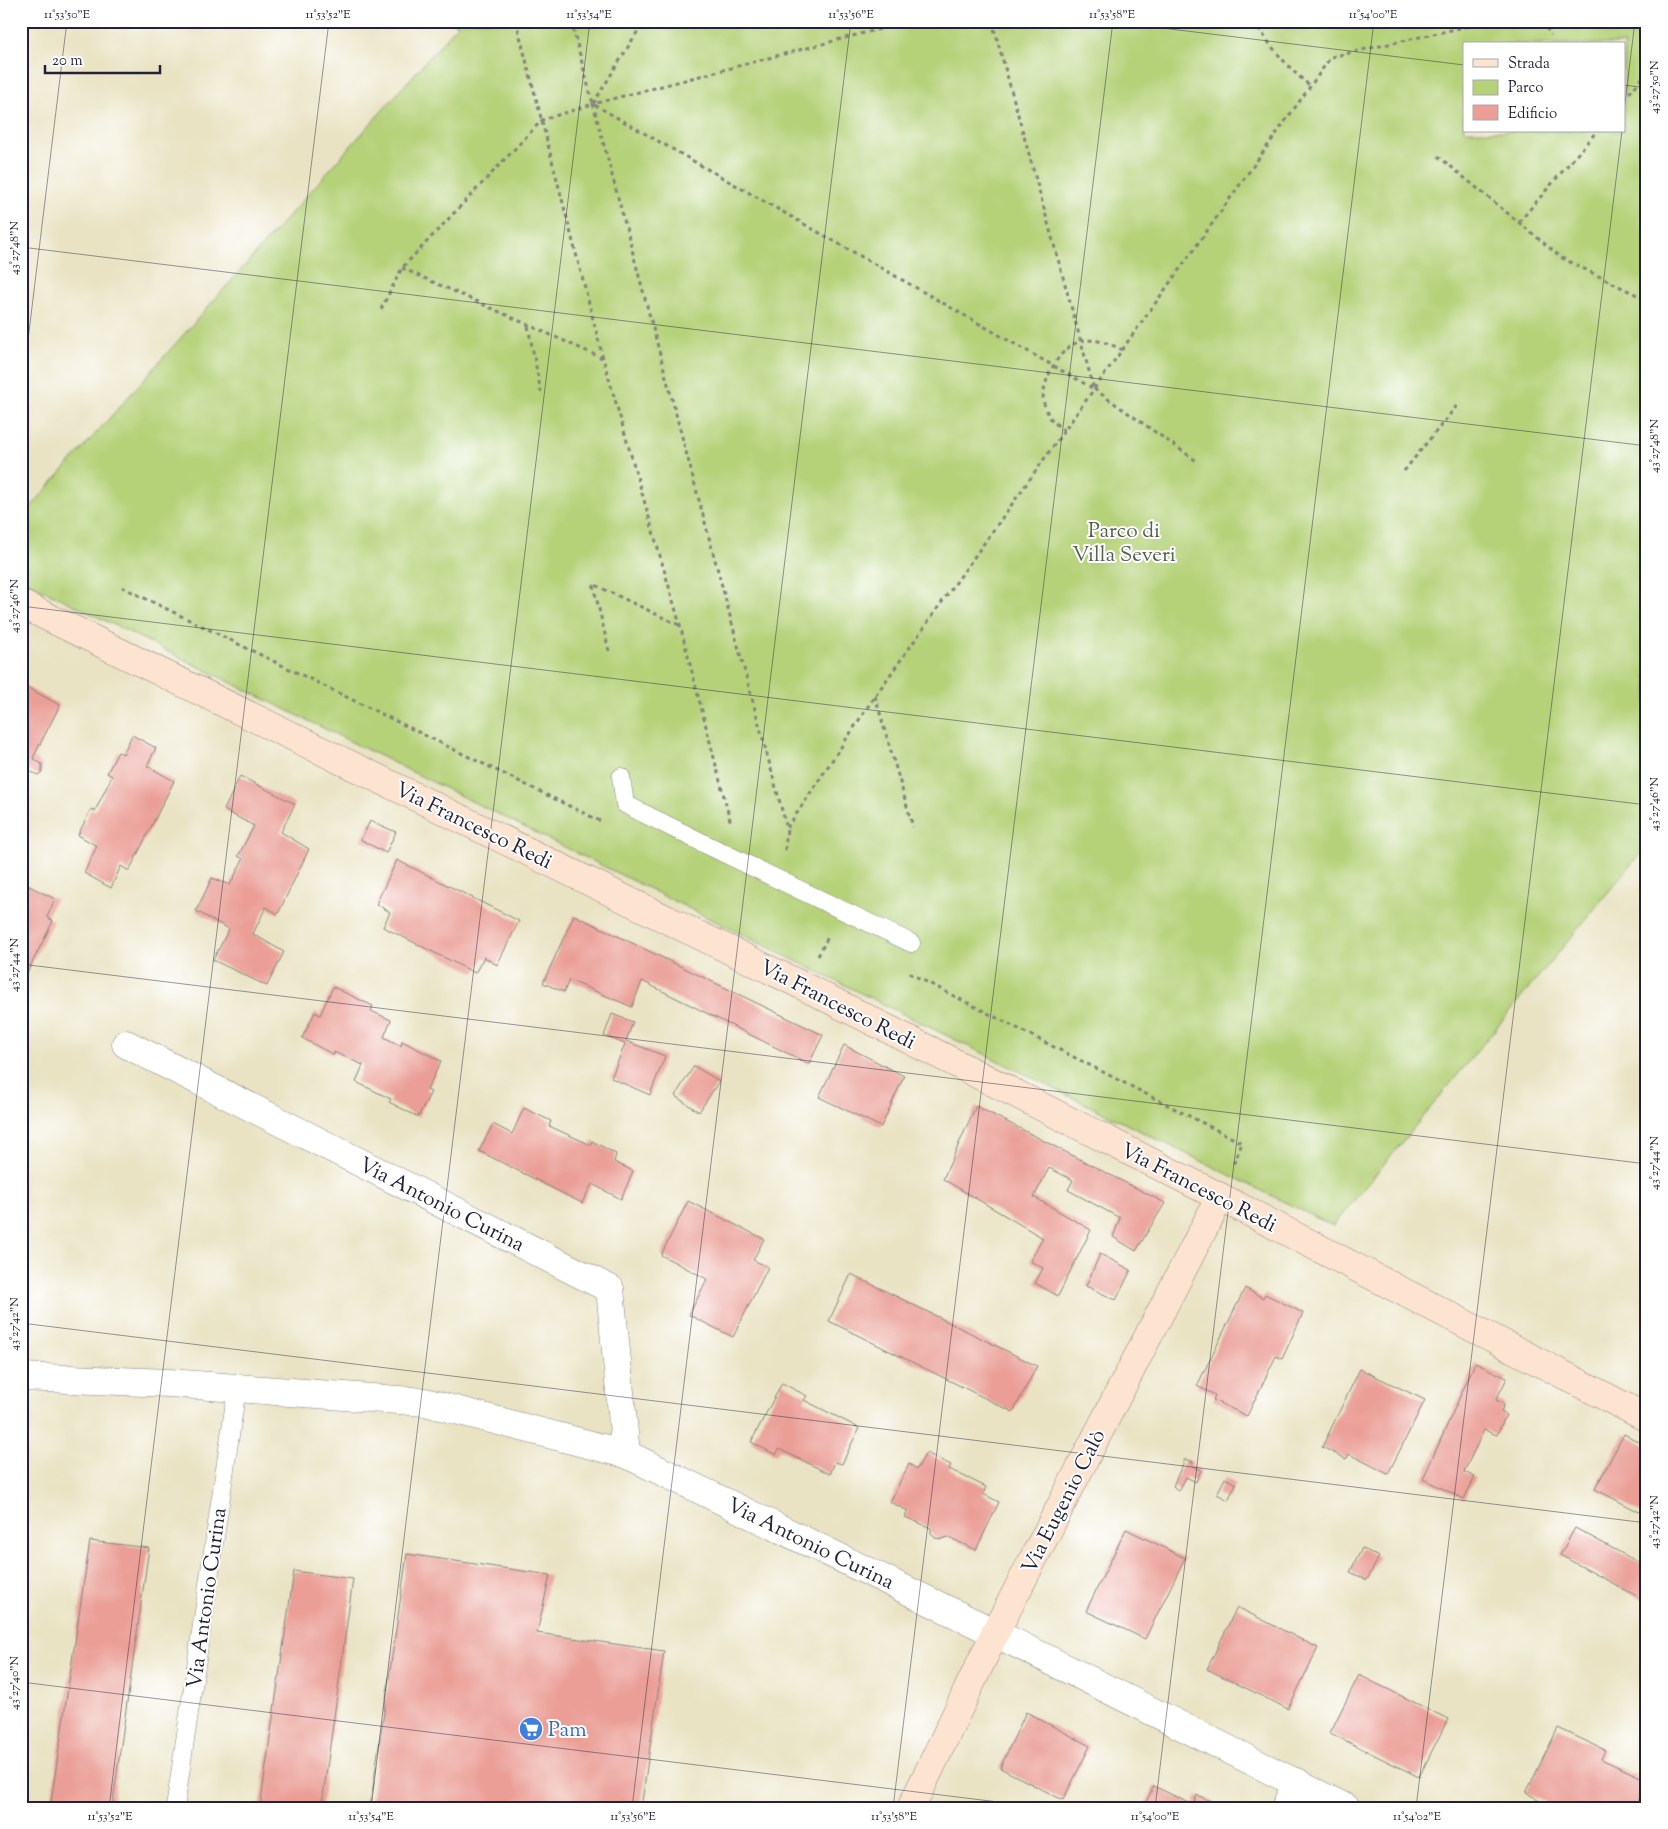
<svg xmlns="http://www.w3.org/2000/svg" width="1668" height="1829" viewBox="0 0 1668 1829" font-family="'Sorts Mill Goudy',serif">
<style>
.green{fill:#b5d279;stroke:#6c7a5a;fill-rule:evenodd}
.building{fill:#ea9e95}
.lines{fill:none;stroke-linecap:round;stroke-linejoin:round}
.lane-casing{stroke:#86827f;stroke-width:19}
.street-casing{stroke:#86827f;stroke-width:29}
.secondary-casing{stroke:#86827f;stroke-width:29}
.path{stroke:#86827f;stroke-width:3;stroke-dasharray:4 4;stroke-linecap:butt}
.lane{stroke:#fff;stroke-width:18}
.street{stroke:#fff;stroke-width:28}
.secondary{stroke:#fde4d1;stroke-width:28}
.ticks{fill:none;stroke:#22223b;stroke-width:1;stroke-opacity:0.45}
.labels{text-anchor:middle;stroke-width:4;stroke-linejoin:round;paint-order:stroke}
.park-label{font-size:21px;fill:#556051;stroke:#fff}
.street-label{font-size:21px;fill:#22223b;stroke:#fff}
.shop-label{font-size:21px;fill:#366cbe;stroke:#fff;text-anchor:start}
.neatline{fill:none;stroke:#22223b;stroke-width:2}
.ticks-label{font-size:12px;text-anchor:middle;fill:#22223b}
</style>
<rect width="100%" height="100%" fill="#fff"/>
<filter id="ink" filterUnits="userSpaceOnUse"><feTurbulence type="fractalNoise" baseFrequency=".02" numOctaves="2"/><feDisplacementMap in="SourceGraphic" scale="10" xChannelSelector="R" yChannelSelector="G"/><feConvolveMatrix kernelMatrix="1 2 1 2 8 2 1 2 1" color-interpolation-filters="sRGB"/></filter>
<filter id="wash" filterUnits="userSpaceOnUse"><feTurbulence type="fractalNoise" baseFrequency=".0096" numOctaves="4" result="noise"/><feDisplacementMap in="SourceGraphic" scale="20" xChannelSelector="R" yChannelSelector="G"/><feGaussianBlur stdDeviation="1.12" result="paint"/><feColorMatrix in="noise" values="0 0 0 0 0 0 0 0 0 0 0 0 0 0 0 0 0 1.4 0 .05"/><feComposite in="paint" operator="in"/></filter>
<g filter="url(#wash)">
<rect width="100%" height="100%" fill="#e9e3c3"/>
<!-- green -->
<path class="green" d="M451 21H1647V845L1333 1226 21 579V518L458 25ZM1464 44H1624V131H1464Z"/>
<g id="blocks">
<!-- building -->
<g class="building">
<polygon points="21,684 60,705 33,758 42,764 42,772 38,775 29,771 21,789"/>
<polygon points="132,735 156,748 147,766 174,781 129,871 121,866 111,888 84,873 97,846 78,835 91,809 95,811 112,776 107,773 118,752 123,754"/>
<polygon points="240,776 295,804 281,832 309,849 278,914 266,907 253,934 284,952 267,986 213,960 229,929 196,911 212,878 230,885 243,859 238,856 254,826 224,810"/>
<polygon points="370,821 396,832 386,853 361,840"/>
<polygon points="397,860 519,921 497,965 484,957 475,973 383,927 390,912 376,904"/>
<polygon points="21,882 55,899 47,917 53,921 21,985"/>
<polygon points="574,915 823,1035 809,1064 642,981 632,1007 569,980 564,992 543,983"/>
<polygon points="333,987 373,1006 371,1011 391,1020 384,1037 401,1046 402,1041 441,1061 427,1090 431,1092 418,1117 389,1102 391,1099 356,1082 363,1065 334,1052 334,1055 302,1038 315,1012 320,1015"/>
<polygon points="612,1014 633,1022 626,1041 665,1056 650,1095 611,1078 625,1044 604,1036"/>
<polygon points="844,1045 904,1076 881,1127 819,1097"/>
<polygon points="694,1066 719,1081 699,1112 675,1096"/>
<polygon points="976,1106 1165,1203 1136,1251 1113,1237 1120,1218 1068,1190 1073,1180 1049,1168 1034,1197 1091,1230 1058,1296 1035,1283 1043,1268 1030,1261 1043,1238 943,1179"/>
<polygon points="524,1108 551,1121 549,1126 591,1145 592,1141 616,1154 614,1162 633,1171 621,1199 592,1184 582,1203 479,1151 493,1124 512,1134"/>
<polygon points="688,1201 764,1239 753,1260 768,1267 733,1337 689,1315 707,1279 661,1255"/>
<polygon points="1100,1254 1131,1270 1116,1300 1086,1286"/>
<polygon points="851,1274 1037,1366 1013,1412 829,1321"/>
<polygon points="1245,1288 1263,1298 1265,1294 1303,1313 1282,1359 1276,1356 1247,1416 1213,1400 1215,1395 1197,1386"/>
<polygon points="1475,1363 1507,1378 1496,1400 1504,1404 1501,1412 1506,1415 1497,1435 1484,1430 1464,1472 1475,1477 1464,1499 1423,1479"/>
<polygon points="1360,1369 1425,1400 1388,1474 1349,1454 1346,1459 1322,1447"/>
<polygon points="782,1383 807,1396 804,1400 859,1428 842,1464 835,1462 830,1474 779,1449 776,1455 751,1442"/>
<polygon points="1624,1434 1647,1446 1647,1516 1595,1489"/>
<polygon points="926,1453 951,1465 949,1469 986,1487 983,1494 999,1502 976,1550 948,1537 942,1539 935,1538 931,1533 931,1528 905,1517 908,1511 890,1502 909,1464 917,1469"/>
<polygon points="1185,1459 1193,1462 1191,1465 1201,1470 1196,1482 1186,1477 1179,1491 1173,1486"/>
<polygon points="1225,1478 1236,1484 1228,1500 1217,1494"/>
<polygon points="1575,1528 1647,1567 1646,1601 1560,1555"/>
<polygon points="1126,1529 1185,1558 1145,1639 1086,1611"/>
<polygon points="90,1541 149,1548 112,1808 88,1808 51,1802"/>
<polygon points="1362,1548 1379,1557 1367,1580 1350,1572"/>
<polygon points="407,1554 550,1575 537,1633 664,1651 641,1808 370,1808"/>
<polygon points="294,1571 353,1579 322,1804 321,1808 260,1808"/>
<polygon points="1237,1607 1318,1648 1288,1709 1207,1669"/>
<polygon points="1359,1675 1448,1719 1419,1777 1330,1733"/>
<polygon points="1026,1712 1090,1746 1063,1800 1000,1768"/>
<polygon points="1558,1728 1605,1750 1601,1759 1647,1780 1635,1808 1556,1808 1526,1793"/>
<polygon points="1154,1786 1193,1805 1197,1795 1226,1808 1143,1808"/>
</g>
</g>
</g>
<g filter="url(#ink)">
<use href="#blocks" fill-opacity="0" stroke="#86827f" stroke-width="1"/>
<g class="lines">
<!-- lane casing -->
<g class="lane-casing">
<g id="lane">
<path d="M621 777 625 804C719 852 815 897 911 943"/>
<polyline points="175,1808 237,1388"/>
</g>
</g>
<!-- street casing -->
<g class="street-casing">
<g id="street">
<polyline points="126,1044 610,1289 626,1454"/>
<polyline points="21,1377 169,1383 425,1402 626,1454 995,1633 1346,1808"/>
<polyline points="1285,1808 1297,1782"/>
</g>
</g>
<!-- secondary casing -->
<g class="secondary-casing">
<g id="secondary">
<polyline points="21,604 803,986 1220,1197 1647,1418"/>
<polyline points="911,1808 995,1633 1220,1197"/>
</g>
</g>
<!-- path -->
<g class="path">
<polyline points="516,21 603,358 680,625 731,824"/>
<polyline points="571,21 593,104 1094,389 992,21"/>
<path d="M1254 21C1270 46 1287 67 1310 86"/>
<polyline points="1542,21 1551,35"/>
<polyline points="1624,99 1647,73"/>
<polyline points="1438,156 1562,258 1647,300"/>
<polyline points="1519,222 1597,131"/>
<polyline points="402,268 602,358"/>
<polyline points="381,309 402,268 542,120 593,104 644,21"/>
<polyline points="528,326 541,392"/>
<polyline points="1094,389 1198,462"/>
<path d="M1064 431C1059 426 1051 421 1048 414 1046 410 1044 404 1043 400 1043 380 1057 353 1074 344 1089 336 1108 342 1122 350"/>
<polyline points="1404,471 1459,403"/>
<polyline points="122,587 600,821"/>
<polyline points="609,651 593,584 679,625"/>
<polyline points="875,696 913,827"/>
<polyline points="787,828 875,696 1331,57 1491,21"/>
<polyline points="785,850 787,829 593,104 910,21"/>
<polyline points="818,956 829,935"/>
<polyline points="909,973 1242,1143 1233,1165"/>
</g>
<!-- lane -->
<use href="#lane" class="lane"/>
<!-- street -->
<use href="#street" class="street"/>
<!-- secondary -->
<use href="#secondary" class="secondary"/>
</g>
</g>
<!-- ticks -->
<path class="ticks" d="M1105 21 1464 65M1624 85 1647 88M1624 111 1635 21M21 247 1647 446M21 397 67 21M21 606 1647 805M21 964 1647 1164M21 1323 1647 1523M21 1682 1047 1808M109 1808 329 21M371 1808 590 21M632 1808 851 21M893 1808 1113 21M1155 1808 1374 21M1416 1808 1622 131"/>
<!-- icons -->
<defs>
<g id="supermarket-disc" transform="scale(1.25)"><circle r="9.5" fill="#3f7fe0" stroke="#fff"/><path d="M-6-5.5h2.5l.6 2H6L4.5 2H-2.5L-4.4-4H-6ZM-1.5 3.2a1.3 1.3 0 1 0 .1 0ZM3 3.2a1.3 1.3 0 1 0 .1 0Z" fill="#fff"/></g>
</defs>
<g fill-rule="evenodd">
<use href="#supermarket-disc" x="531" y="1729"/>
</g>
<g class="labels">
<!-- park labels -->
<g class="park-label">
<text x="1124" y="537">Parco di<tspan x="1124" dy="24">Villa Severi</tspan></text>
</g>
<!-- street labels -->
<g class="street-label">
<text transform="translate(474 825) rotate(26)" y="7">Via Francesco Redi</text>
<text transform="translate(838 1004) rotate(27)" y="7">Via Francesco Redi</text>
<text transform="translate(1199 1187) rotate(27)" y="7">Via Francesco Redi</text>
<text transform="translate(442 1204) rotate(27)" y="7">Via Antonio Curina</text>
<text transform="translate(1063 1501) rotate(-63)" y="7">Via Eugenio Calò</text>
<text transform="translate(811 1543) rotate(26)" y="7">Via Antonio Curina</text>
<text transform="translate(206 1598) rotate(-82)" y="7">Via Antonio Curina</text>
</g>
<!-- shop labels -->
<g class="shop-label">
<text x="548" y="1736">Pam</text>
</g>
</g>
<!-- margin -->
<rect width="1668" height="1829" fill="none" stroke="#fff" stroke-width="55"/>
<!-- legend -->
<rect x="1463" y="42" width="162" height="90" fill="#ffffff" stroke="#a7a7b1"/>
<rect x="1473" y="59" width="25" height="8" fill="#fde4d1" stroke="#a7a7b1"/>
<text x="1508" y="68" font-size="15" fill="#22223b">Strada</text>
<rect x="1473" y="80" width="25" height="15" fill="#b5d279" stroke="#a7a7b1"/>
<text x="1508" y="92" font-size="15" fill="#22223b">Parco</text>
<rect x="1473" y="105" width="25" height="15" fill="#ea9e95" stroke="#a7a7b1"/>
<text x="1508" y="118" font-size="15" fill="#22223b">Edificio</text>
<!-- scale -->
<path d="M45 65v8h115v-8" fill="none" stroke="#22223b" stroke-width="2.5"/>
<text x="52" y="65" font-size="15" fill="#22223b" stroke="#ffffff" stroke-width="4" paint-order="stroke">20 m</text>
<rect x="28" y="28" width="1612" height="1774" class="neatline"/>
<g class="ticks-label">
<text x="67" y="18">11°53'50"E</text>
<text x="328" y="18">11°53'52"E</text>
<text x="589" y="18">11°53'54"E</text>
<text x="851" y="18">11°53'56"E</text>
<text x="1112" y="18">11°53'58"E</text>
<text x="1373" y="18">11°54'00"E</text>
<text transform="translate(1654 87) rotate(-90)" y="4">43°27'50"N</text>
<text transform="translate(14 248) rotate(-90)" y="4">43°27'48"N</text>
<text transform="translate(1654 446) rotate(-90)" y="4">43°27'48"N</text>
<text transform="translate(14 606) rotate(-90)" y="4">43°27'46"N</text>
<text transform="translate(1654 804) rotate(-90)" y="4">43°27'46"N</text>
<text transform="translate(14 965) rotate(-90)" y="4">43°27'44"N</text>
<text transform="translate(1654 1163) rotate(-90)" y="4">43°27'44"N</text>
<text transform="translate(14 1324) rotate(-90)" y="4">43°27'42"N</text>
<text transform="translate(1654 1522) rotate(-90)" y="4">43°27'42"N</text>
<text transform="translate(14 1683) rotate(-90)" y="4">43°27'40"N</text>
<text x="110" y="1820">11°53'52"E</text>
<text x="371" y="1820">11°53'54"E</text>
<text x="633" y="1820">11°53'56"E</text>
<text x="894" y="1820">11°53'58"E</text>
<text x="1155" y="1820">11°54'00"E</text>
<text x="1417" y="1820">11°54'02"E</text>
</g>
</svg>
